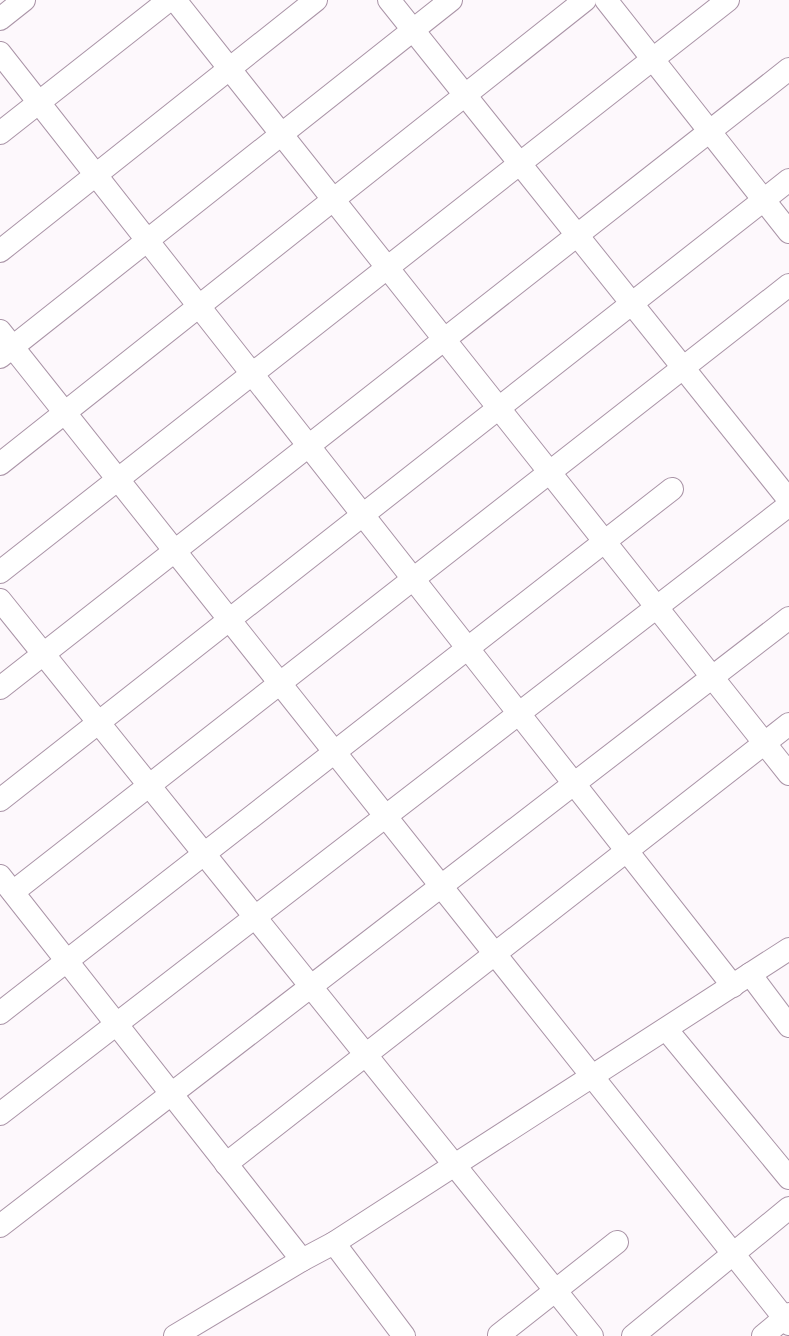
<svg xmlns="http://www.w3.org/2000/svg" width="789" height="1336" viewBox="0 0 789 1336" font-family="'Golos Text',sans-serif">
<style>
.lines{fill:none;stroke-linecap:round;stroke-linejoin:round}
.minor-casing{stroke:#aa94a7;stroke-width:24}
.major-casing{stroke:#aa94a7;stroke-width:24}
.minor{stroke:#fff;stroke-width:22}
.major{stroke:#fff;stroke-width:22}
</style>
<rect width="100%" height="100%" fill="#fdf8fc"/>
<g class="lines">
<!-- minor casing -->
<g class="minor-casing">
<g id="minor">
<polyline points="175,0 789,774"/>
<polyline points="389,0 789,500"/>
<polyline points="606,0 789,232"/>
<polyline points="0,19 24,0"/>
<polyline points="0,53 733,986"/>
<polyline points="0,133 169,0"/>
<polyline points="0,251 316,0"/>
<polyline points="0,331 789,1324"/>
<polyline points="0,357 451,0"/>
<polyline points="0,464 585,0"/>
<polyline points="0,572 728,0"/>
<polyline points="0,600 592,1336"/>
<polyline points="0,688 789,69"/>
<polyline points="0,800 789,180"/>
<polyline points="0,876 302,1260"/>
<polyline points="13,892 789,285"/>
<polyline points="750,974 789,1026"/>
<polyline points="0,1013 672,489"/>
<polyline points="666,1029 789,1178"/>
<polyline points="0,1114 789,505"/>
<polyline points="226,1164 789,724"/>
<polyline points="0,1226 789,618"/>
<polyline points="334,1243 404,1336"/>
<polyline points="499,1335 617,1242"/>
<polyline points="633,1336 789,1208"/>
<polyline points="763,1336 789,1314"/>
</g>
</g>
<!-- major casing -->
<g class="major-casing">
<polyline id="major" points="175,1336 302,1260 334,1243 789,949"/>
</g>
<!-- minor -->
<use href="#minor" class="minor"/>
<!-- major -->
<use href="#major" class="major"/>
</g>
</svg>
